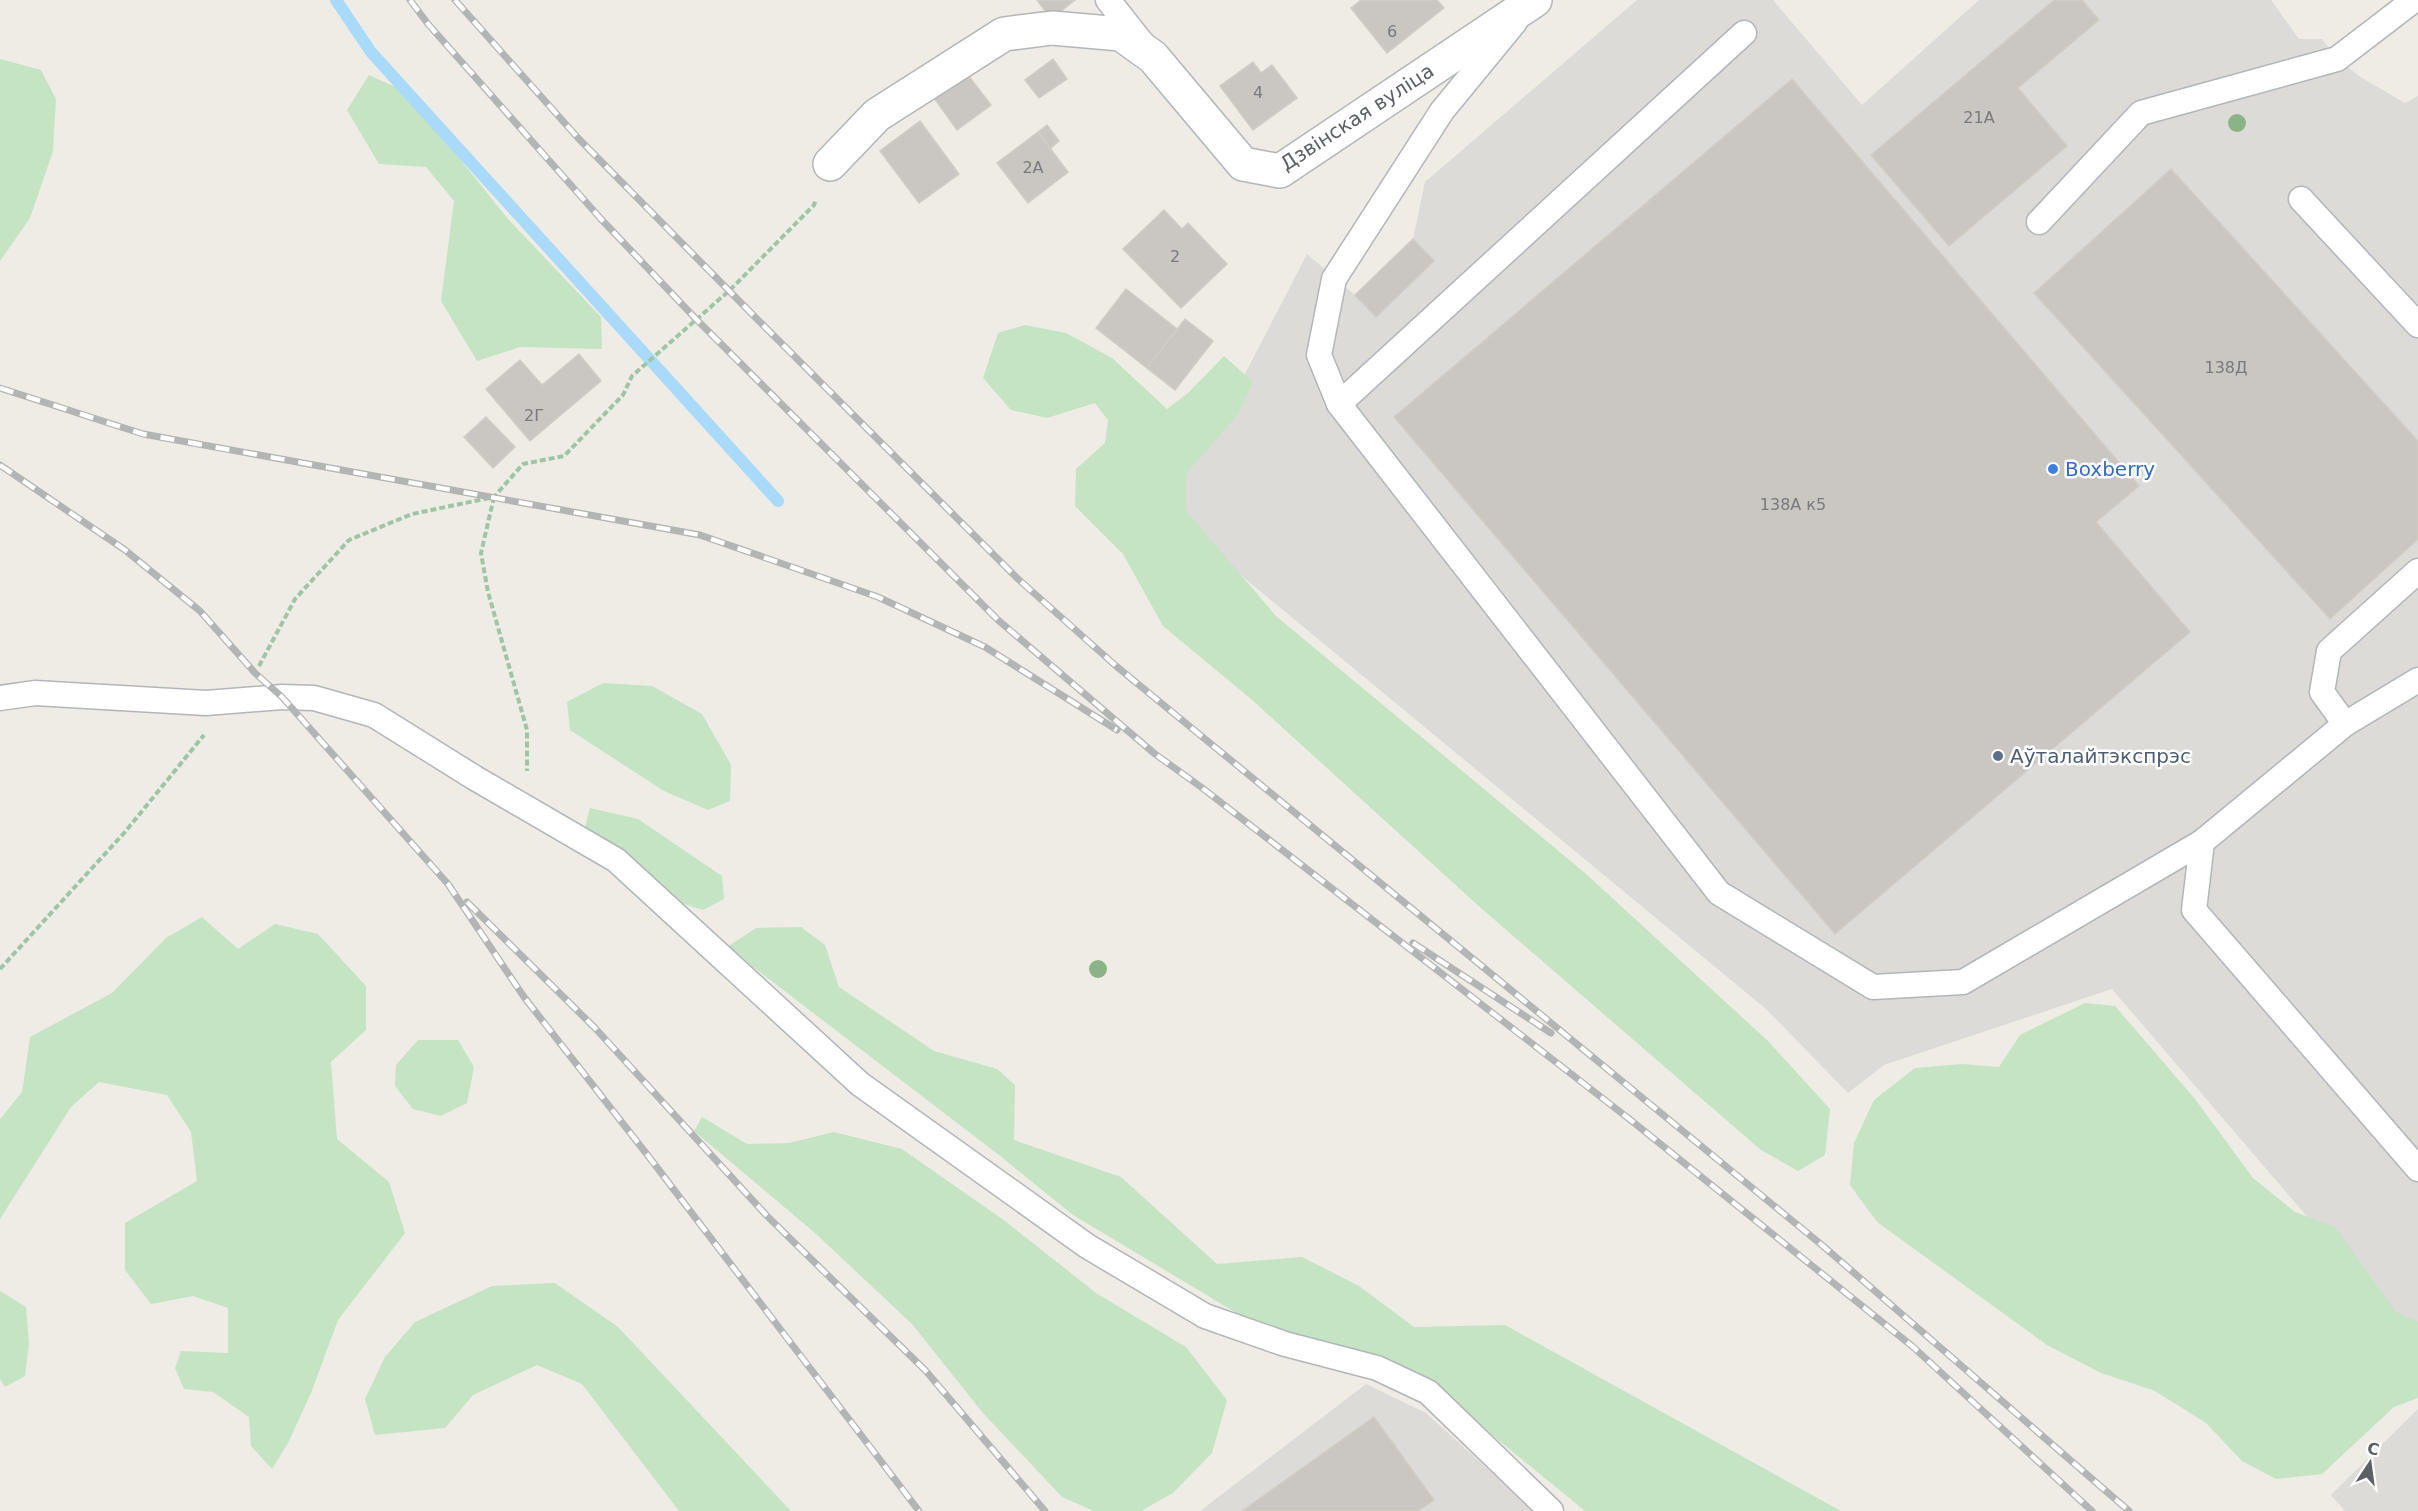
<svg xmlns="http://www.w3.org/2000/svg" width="2418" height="1511" viewBox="0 0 2418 1511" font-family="'DejaVu Sans',sans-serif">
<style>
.industrial{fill:#dddbd7}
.green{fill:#c5e4c3}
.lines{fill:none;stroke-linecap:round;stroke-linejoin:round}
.stream{stroke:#aadaf9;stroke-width:12}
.building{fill:#cac6c2;stroke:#d2cdc4;stroke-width:1.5}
.service-casing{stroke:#b2b5b9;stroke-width:27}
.minor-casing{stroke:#b2b5b9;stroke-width:36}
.path{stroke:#9dc5a6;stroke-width:4;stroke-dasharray:6 3;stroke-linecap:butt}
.service{stroke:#fff;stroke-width:24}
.minor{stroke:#fff;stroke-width:33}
.rail-casing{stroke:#b3b4b4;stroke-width:7}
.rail{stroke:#fff;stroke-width:4.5;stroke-dasharray:14;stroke-linecap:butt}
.tree{fill:#8cb388}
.shop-dot{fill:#3f7fe0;stroke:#fff;stroke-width:2}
.service-dot{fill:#5c6f8a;stroke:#fff;stroke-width:2}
.labels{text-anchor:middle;stroke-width:5;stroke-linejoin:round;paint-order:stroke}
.number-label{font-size:16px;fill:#787a7c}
.street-label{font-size:20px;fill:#5d6064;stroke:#fff}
.shop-label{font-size:20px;fill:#366cbe;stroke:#fff;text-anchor:start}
.service-label{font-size:20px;fill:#4e5e75;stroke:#fff;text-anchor:start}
</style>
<rect width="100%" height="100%" fill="#eeece5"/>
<!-- industrial -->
<g class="industrial">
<polygon points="1637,0 1773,0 1862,105 1979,0 2271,0 2299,39 2322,39 2337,59 2362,78 2405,103 2418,96 2418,1346 2112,989 1884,1065 1848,1093 1766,1009 1151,501 1246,372 1307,254 1355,295 1413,239 1425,182"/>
<polygon points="1366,1384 1426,1413 1534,1511 1200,1511"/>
<polygon points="2418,1409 2418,1511 2345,1511 2331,1495"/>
</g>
<!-- green -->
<g class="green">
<polygon points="0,59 41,70 56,99 53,151 30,218 0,261"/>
<polygon points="369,75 406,92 508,219 601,317 602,349 520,347 477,361 441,301 454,201 426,167 379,164 347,110"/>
<polygon points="1025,325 1066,333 1112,358 1167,409 1188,393 1224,356 1253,382 1238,414 1186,474 1186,511 1276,616 1585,873 1768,1041 1830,1109 1825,1155 1798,1171 1761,1150 1482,909 1251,699 1163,626 1123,554 1075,506 1076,469 1105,443 1108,420 1095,403 1047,418 1011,410 983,378 998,333"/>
<polygon points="603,683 652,686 702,714 731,765 730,801 708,810 664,791 570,730 567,702"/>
<polygon points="590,808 638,819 722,876 724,899 703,910 672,900 585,827"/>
<polygon points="202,917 238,949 275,924 318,934 366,986 366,1030 331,1062 337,1139 389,1182 405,1233 338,1320 311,1393 288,1443 272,1469 251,1446 249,1417 213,1392 184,1389 175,1368 181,1351 228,1353 228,1308 193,1296 151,1304 125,1270 125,1223 197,1181 191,1132 167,1095 99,1082 71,1107 0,1219 0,1119 22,1092 30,1037 112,993 166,938"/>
<polygon points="801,927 825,945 839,987 934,1051 997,1069 1015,1085 1014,1140 1121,1177 1217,1264 1302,1257 1359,1286 1414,1327 1505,1325 1841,1511 1585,1511 1420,1376 1290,1345 1073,1215 999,1155 727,947 756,928"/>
<polygon points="2085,1003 2115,1006 2195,1099 2253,1178 2295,1212 2335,1227 2395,1311 2418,1322 2418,1398 2394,1407 2322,1474 2276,1479 2242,1461 2206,1423 2155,1391 2101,1373 2047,1345 1877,1222 1850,1185 1854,1143 1874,1100 1915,1068 1962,1064 1999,1067 2020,1035"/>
<polygon points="418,1040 458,1040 474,1067 467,1103 441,1116 413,1109 395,1086 396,1065"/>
<polygon points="702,1117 747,1144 789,1143 834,1132 902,1149 1005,1221 1096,1293 1186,1347 1227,1400 1212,1453 1173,1493 1141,1511 1094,1511 1062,1497 983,1413 912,1324 815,1233 694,1131"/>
<polygon points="555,1283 618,1327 791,1511 679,1511 582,1384 537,1365 473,1395 445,1428 375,1435 365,1399 385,1357 415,1322 492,1286"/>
<polygon points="0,1291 26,1307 29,1344 25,1376 5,1387 0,1379"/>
</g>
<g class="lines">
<!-- stream -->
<polyline class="stream" points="336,0 371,52 778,501"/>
</g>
<!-- building -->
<g class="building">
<polygon points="1037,0 1075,0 1051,19"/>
<polygon points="1361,0 1437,0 1444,8 1387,53 1351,8"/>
<polygon points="2054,0 2082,0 2099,20 2018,88 2067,146 1949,246 1871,155"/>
<polygon points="1053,59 1067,79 1039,98 1025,80"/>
<polygon points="1253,62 1261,73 1272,65 1297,98 1253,130 1220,86"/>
<polygon points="962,67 991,105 957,130 929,91"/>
<polygon points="1792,79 2139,486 2096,522 2190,632 1835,934 1394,417"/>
<polygon points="920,121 959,174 919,203 880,151"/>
<polygon points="1047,125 1059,141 1050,149 1038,132"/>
<polygon points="1038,132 1068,172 1028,203 997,163"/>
<polygon points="2171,169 2418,441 2418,539 2330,619 2034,293"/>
<polygon points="1164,210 1182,229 1188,223 1227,264 1181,308 1123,249"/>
<polygon points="1413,239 1434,261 1376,317 1355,295"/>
<polygon points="1126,289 1177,329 1147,368 1096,328"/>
<polygon points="1185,319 1213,341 1175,390 1147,368"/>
<polygon points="579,354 601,381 530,441 486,389 520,360 542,385"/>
<polygon points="486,417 515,447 493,468 464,437"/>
<polygon points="1374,1417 1434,1500 1418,1511 1242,1511"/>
</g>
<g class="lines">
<!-- service casing -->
<g class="service-casing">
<g id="service">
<polyline points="1108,0 1142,43"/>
<polyline points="1515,22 1442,111 1334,279 1319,355 1339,404 1719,893 1873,987 1963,982 2202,842"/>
<polyline points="2301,199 2418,325"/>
<polyline points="2039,222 2141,113 2337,59 2414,0"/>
<polyline points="1339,404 1744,33"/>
<polyline points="2418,680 2345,724 2202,842 2194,910 2418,1169"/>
<polyline points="0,698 35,693 206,703 282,697 314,698 374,715 475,778 616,860 860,1084 1087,1246 1205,1316 1285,1344 1377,1368 1428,1392 1551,1511"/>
<polyline points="2345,724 2322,692 2329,651 2418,571"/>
</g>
</g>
<!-- minor casing -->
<g class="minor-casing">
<polyline id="minor" points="830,164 877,115 1004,34 1052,28 1121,34 1153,57 1243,164 1280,171 1535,0"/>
</g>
<!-- path -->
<g class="path">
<polyline points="494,497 481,553 488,592 527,730 527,771"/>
<polyline points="259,666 295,599 349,540 412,514 494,497 523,464 564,456 623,395 632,376 730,290 814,205 816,199"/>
<polyline points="0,969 125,832 204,735"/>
</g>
<!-- service -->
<use href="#service" class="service"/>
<!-- minor -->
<use href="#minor" class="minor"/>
<!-- rail casing -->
<g class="rail-casing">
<g id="rail">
<polyline points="410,0 428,24 601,219 696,319 998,620 1155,754 1201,787 1628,1118 1912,1346 2092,1511"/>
<polyline points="455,0 578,138 757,319 1017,578 1116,666 1823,1246 2129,1511"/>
<polyline points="0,388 143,434 700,535 878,597 985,647 1117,730"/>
<polyline points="0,465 125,550 200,611 255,673 282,697 448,884 524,997 649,1157 919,1511"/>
<polyline points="467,902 595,1028 767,1216 925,1370 1045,1511"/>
<polyline points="1413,943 1551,1033"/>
</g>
</g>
<!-- rail -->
<use href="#rail" class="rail"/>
</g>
<!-- trees -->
<g class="tree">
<circle cx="2237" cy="123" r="9"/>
<circle cx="1098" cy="969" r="9"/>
</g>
<!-- markers -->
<circle class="shop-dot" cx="2053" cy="469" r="6"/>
<circle class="service-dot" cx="1998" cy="756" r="6"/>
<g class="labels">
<!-- number labels -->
<g class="number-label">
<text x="1392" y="37">6</text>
<text x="1258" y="98">4</text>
<text x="1979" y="123">21А</text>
<text x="1033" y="173">2А</text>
<text x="1175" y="262">2</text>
<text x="2226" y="373">138Д</text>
<text x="534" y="421">2Г</text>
<text x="1793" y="510">138А к5</text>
</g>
<!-- street labels -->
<g class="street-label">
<text transform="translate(1357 117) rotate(-33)" y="7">Дзвінская вуліца</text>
</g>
<!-- shop labels -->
<g class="shop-label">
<text x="2065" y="476">Boxberry</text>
</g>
<!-- service labels -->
<g class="service-label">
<text x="2010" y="763">Аўталайтэкспрэс</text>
</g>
</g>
<!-- north arrow -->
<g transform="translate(2370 1463) rotate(13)" stroke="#ffffff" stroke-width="4.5" paint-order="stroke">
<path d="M0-4.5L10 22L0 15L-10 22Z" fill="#5d6064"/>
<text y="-9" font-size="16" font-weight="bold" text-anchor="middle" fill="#5d6064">С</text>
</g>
</svg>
